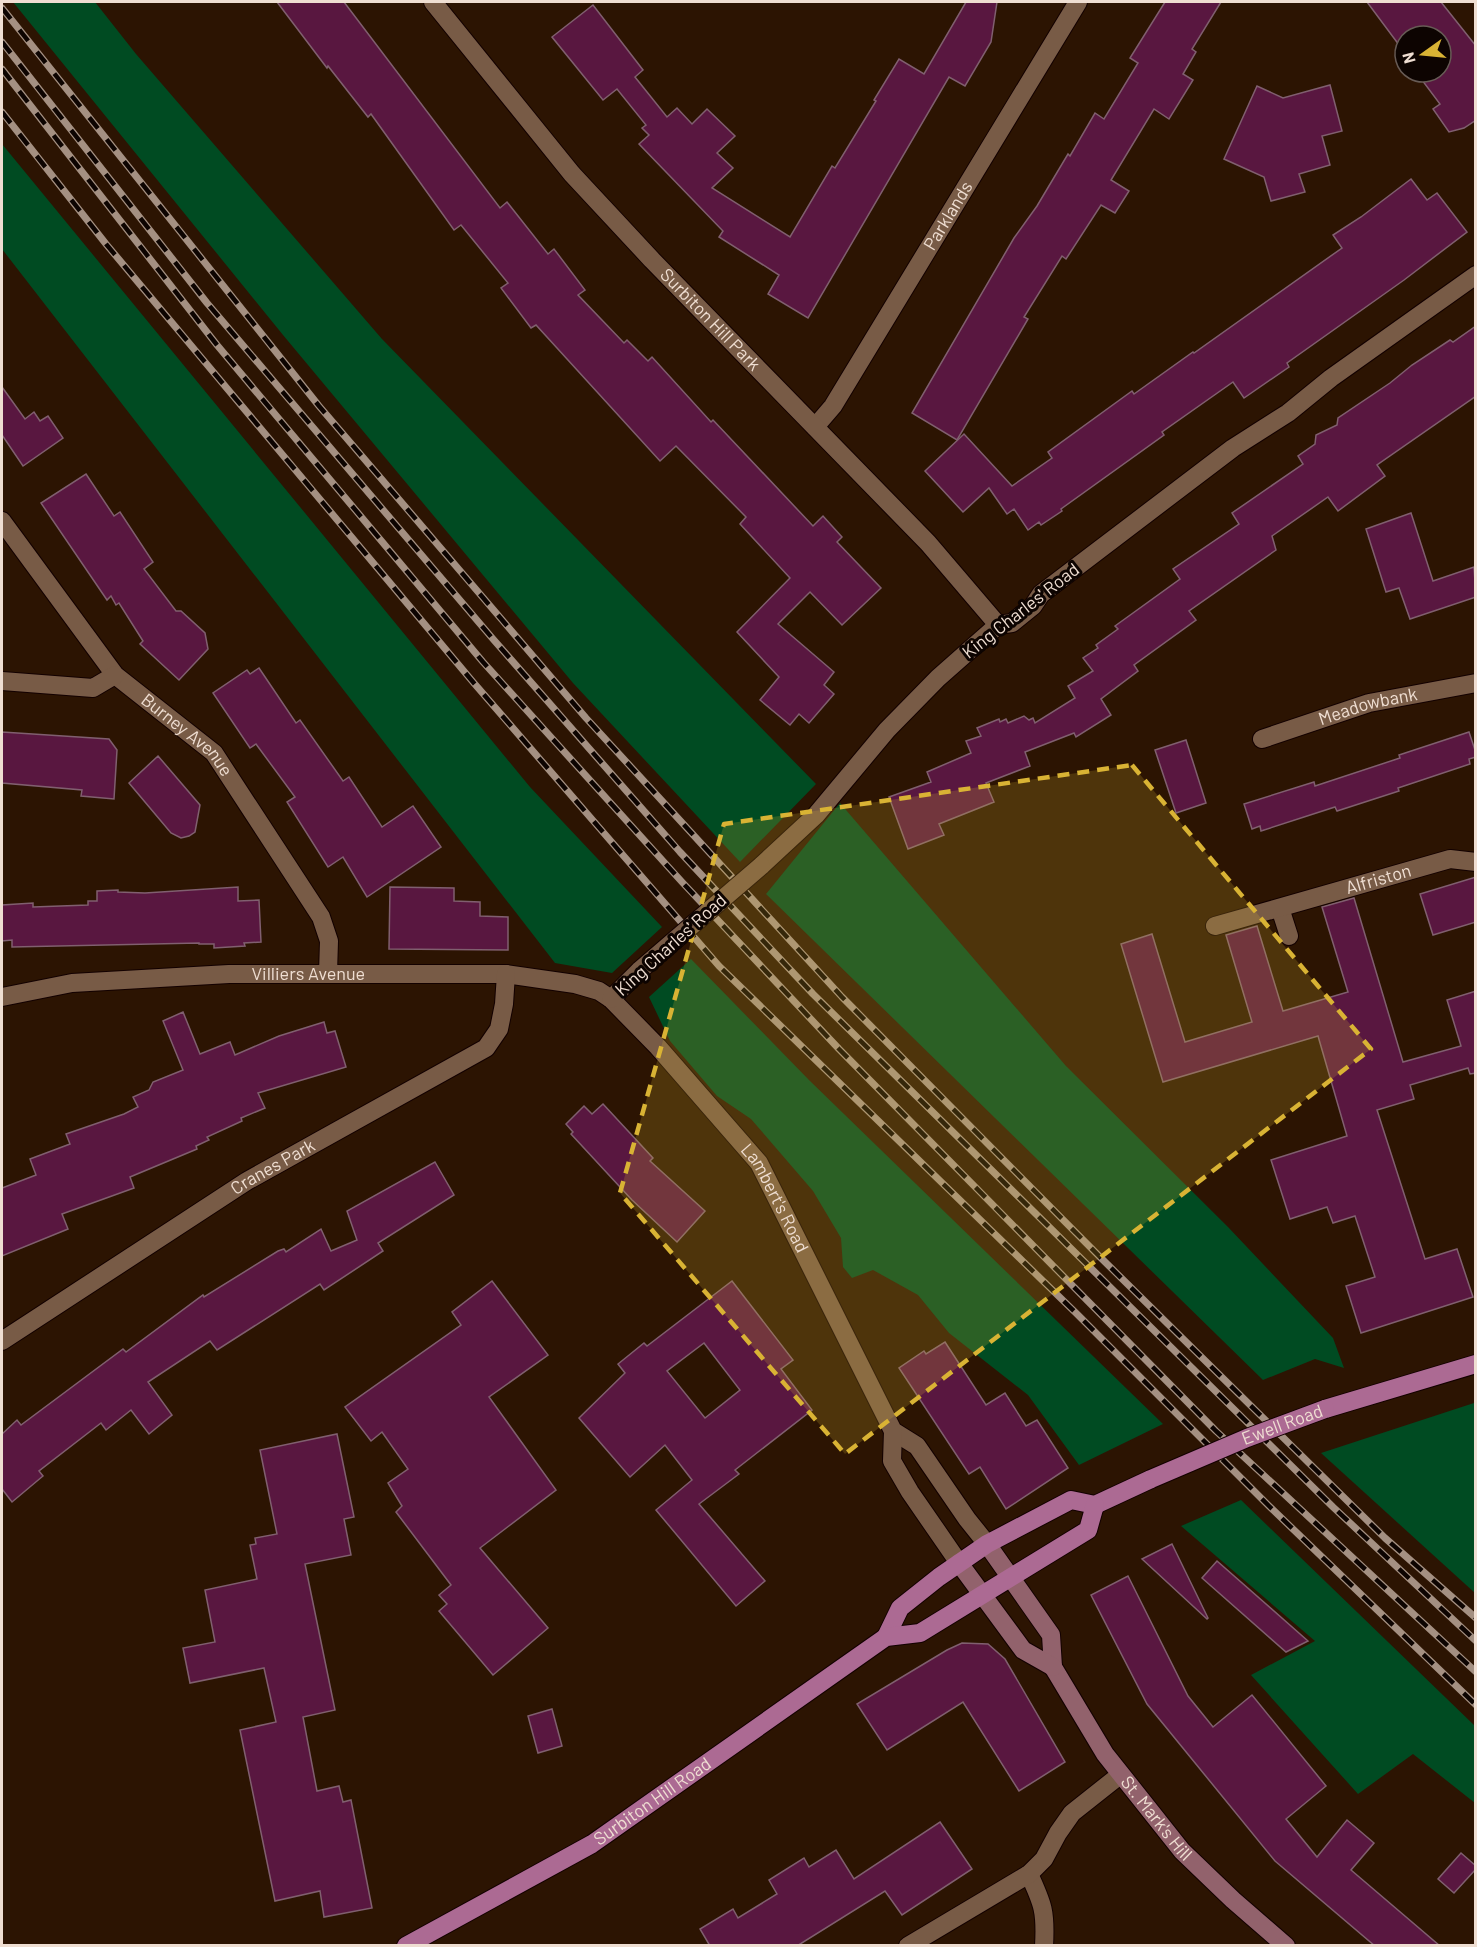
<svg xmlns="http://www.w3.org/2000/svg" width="1477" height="1947" viewBox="0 0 1477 1947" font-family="Barlow,sans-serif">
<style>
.green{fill:#004b22}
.building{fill:#591740;stroke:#805f6f;stroke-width:1.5;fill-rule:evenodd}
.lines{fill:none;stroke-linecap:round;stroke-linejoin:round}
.minor-casing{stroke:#130100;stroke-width:20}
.tertiary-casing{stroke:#130100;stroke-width:20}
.secondary-casing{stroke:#130100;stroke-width:20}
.primary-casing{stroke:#130100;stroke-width:20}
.minor{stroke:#785b46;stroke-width:18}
.tertiary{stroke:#785b46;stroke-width:18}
.secondary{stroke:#92626c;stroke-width:18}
.primary{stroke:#ac6a93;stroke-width:18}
.rail-casing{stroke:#a49082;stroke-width:7}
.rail{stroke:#0d0401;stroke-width:4.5;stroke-dasharray:14;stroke-linecap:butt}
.tertiary-bridge-casing{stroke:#130100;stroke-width:20;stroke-linecap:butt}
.primary-bridge-casing{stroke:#130100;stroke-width:20;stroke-linecap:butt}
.tertiary-bridge{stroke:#785b46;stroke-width:18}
.primary-bridge{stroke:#ac6a93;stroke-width:18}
.marked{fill:#d9b334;fill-opacity:0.2;stroke:#d9b334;stroke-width:4.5;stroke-dasharray:12 8;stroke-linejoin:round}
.labels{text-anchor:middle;stroke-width:6;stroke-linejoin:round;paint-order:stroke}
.street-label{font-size:18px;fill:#efded2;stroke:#0d0401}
</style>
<rect width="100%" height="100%" fill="#2c1402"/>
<!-- green -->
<g class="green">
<polygon points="13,2 95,2 136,54 382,339 816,784 740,862 573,683 283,335"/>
<polygon points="2,144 530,787 662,927 612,973 555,963 2,249"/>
<polygon points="840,803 1066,1066 1228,1227 1333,1338 1344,1368 1315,1359 1263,1380 766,894"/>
<polygon points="691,959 809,1080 1163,1424 1079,1465 1028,1395 949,1333 918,1295 873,1270 852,1278 843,1267 841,1238 813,1191 751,1119 717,1096 670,1041 649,997"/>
<polygon points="1474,1403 1476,1404 1475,1593 1321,1453"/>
<polygon points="1241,1500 1475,1726 1475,1803 1413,1754 1358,1794 1251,1675 1315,1641 1181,1526"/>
</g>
<!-- building -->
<g class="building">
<polygon points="277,2 344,2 500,208 507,202 548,254 554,249 585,290 578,295 624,343 627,340 648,361 652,357 711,422 713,420 813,526 823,516 842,537 837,542 881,588 842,625 810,592 778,624 834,672 824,685 834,694 809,723 799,714 790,725 760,700 779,677 737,632 790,578 740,524 746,517 676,446 660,461 536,325 531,328 501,288 508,283 461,225 454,230 371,114 368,117 328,66 327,68"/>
<polygon points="966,2 997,2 991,42 965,86 949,77 808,318 768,294 779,275 719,237 723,231 639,144 649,135 642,128 646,125 617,89 603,100 552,37 593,5 643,70 635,77 667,117 677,108 692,124 707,109 735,136 717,153 733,168 712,188 790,237 832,166 835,168 876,101 874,100 899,59 924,74"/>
<polygon points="1165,2 1221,2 1192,49 1196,52 1183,74 1193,80 1169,119 1154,109 1111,180 1129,191 1115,213 1101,205 1066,259 1062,256 1024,317 1028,319 957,440 912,413 1014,238 1037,206 1068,154 1070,156 1095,113 1104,119 1138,63 1130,58"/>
<polygon points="1367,2 1441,2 1476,46 1476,120 1464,128 1449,132 1433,109 1440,104 1416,72 1441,72 1441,36 1405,36 1405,53"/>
<polygon points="1330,85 1342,131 1322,136 1330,165 1299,174 1305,192 1271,201 1264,177 1224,159 1257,86 1283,98"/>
<polygon points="1411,179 1427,200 1437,193 1467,232 1404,280 1287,363 1289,367 1244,398 1233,382 1162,432 1164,435 1061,509 1062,511 1041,525 1039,522 1028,530 1014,509 1007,514 989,488 963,512 925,471 964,434 1012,486 1052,458 1048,452 1132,391 1134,394 1193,352 1194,353 1342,248 1333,235 1361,217"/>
<polygon points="1476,326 1476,396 1377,465 1385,476 1338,511 1328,497 1272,536 1276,550 1189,611 1196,620 1134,665 1138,671 1101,699 1111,715 1076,737 1074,733 1025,752 1030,766 986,783 994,802 939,824 944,835 908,849 889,797 931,782 927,772 971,753 966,741 981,736 977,728 999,719 1000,722 1006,719 1008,723 1024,716 1029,720 1033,718 1035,723 1075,698 1068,686 1093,671 1083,658 1098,648 1096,645 1118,629 1115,626 1180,579 1173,569 1239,524 1232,513 1303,464 1298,456 1315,444 1316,435 1337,425 1338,418 1390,383 1412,365 1450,340 1453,342"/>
<polygon points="2,387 25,419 34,412 40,421 48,416 63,438 23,466 2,435"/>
<polygon points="86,474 114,516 120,512 153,562 144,569 176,611 181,611 205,633 208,649 179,680 140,644 143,641 119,603 116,605 111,596 107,600 41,503"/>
<polygon points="1411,513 1433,581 1474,567 1476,597 1410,619 1399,588 1386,592 1366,529"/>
<polygon points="259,668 296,723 300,720 343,781 349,777 382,827 413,806 441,847 367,897 343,857 328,867 287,802 295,797 256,744 250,748 213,693 247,670 250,674"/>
<polygon points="2,732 109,739 117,750 114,799 81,796 82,790 2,783"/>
<polygon points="1469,732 1476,753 1476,757 1469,759 1470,764 1398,788 1399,791 1337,811 1335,807 1261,831 1260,826 1252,829 1244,804 1314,782 1315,786 1400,758 1399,755"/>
<polygon points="1186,740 1206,803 1176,813 1155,750"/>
<polygon points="158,756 200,805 195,832 189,836 181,838 171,833 129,783"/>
<polygon points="1476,877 1476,922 1433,935 1420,894"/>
<polygon points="238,887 238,901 259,900 261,942 244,943 245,946 214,948 214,944 199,944 199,943 12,947 12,940 2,941 2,905 33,903 33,907 88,905 88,901 97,901 97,891 118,890 118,892 145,893"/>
<polygon points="390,887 454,888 454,901 480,902 480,916 508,917 508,950 389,949"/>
<polygon points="1354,898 1403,1062 1461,1046 1447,1000 1476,991 1476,1073 1470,1074 1468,1068 1410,1085 1414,1099 1377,1110 1425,1259 1457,1249 1473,1297 1361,1333 1346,1286 1375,1277 1355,1216 1333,1223 1327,1207 1290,1219 1271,1160 1347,1136 1318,1036 1163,1082 1121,944 1152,934 1185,1042 1252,1022 1226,935 1257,926 1283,1011 1348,992 1322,907"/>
<polygon points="183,1012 200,1054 230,1042 235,1055 279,1036 324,1022 327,1033 335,1031 346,1067 258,1093 265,1108 241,1118 242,1121 207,1137 209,1140 196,1146 197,1149 130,1177 134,1188 62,1214 68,1229 2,1256 2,1188 36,1175 30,1159 70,1144 66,1134 124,1114 138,1107 133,1097 149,1090 153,1082 183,1070 163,1021"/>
<polygon points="603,1104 653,1158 650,1161 705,1211 677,1242 632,1200 571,1134 573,1132 566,1124 584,1106 592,1114"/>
<polygon points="435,1162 454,1195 378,1243 383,1251 324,1290 320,1284 217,1350 210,1341 148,1382 172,1415 149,1434 131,1410 106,1430 101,1423 39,1471 43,1476 12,1502 2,1489 2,1434 17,1420 21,1425 123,1349 126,1352 203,1295 204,1297 278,1251 284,1249 286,1252 321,1229 331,1251 357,1240 347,1211"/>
<polygon points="492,1281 548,1355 489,1397 556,1490 480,1548 548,1628 493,1675 439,1611 447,1604 439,1595 451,1585 396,1512 402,1506 388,1483 408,1469 382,1432 371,1441 345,1407 461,1325 452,1312"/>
<path d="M732 1281 793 1360 781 1369 812 1410 735 1470 739 1474 699 1504 765 1581 736 1606 656 1510 692 1480 665 1445 630 1477 579 1418 625 1373 618 1364 644 1343 647 1346ZM704 1343 740 1390 705 1418 667 1371Z"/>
<polygon points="945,1342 986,1405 1005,1393 1026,1426 1037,1420 1068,1468 1006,1509 980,1467 969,1474 899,1368 924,1351 926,1354"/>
<polygon points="337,1434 354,1517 344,1519 351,1555 305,1564 335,1710 303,1717 317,1791 339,1786 343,1802 351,1800 372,1908 324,1917 320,1891 275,1901 240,1730 276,1722 264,1668 190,1683 183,1648 215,1642 205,1590 257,1579 250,1545 256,1544 255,1538 277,1534 260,1450"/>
<polygon points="1172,1544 1208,1618 1207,1619 1142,1559"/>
<polygon points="1217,1561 1308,1641 1286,1652 1202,1578"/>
<polygon points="1128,1576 1188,1696 1213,1727 1252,1695 1326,1786 1286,1819 1317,1857 1347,1820 1374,1843 1351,1870 1440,1946 1375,1946 1275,1861 1147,1704 1091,1595"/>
<polygon points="962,1643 988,1644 1005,1659 1065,1762 1019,1791 963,1702 887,1750 857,1704 947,1650"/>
<polygon points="552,1709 562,1746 538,1753 528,1716"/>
<polygon points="940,1822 972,1869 902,1915 885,1891 797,1946 710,1946 700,1929 733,1909 738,1918 777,1894 769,1880 804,1858 809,1867 836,1850 854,1879"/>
<polygon points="1461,1853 1476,1866 1476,1869 1454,1893 1438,1879"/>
</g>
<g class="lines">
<!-- minor casing -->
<g class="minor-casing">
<g id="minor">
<path id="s1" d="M815 427 833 406 1078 2"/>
<path id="s2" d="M2 521 115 675 214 753 321 917 329 941 328 973"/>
<polyline points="2,681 93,688 115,675"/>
<path id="s3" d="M1262 739 1369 703 1476 683"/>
<polyline points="1280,908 1289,936"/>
<path id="s4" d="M1215 926 1450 859 1476 862"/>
<path d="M1029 1874C1043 1904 1046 1912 1044 1946"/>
<polyline points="908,1946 1029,1874 1044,1859 1058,1833 1072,1813 1120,1775"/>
</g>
</g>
<!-- tertiary casing -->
<g class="tertiary-casing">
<g id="tertiary">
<path id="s5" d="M433 2 572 174 652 260 928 543 998 625"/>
<polyline points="761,866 816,815 887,730 938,678 998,625 1012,623 1033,606 1041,594 1233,448 1288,413 1331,378 1476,275"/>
<path id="s6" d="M2 997 72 983 229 974H506L575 984 599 991 611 999 658 1047 759 1163 893 1431 917 1446 967 1519 987 1544"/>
<polyline points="611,999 640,970"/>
<path id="s7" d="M2 1341 247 1181 486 1048 499 1029 504 1004 506 974"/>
<polyline points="893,1431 892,1461 910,1492 959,1563"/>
</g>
</g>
<!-- secondary casing -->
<g class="secondary-casing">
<g id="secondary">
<path id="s8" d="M987 1544 1051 1635 1053 1667 1105 1754 1182 1851 1233 1900 1286 1946"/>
<polyline points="959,1563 1023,1650 1053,1667"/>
</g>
</g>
<!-- primary casing -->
<g class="primary-casing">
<g id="primary">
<polyline points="1325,1409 1476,1364"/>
<polyline points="886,1637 900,1608 939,1577 987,1544 1071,1500 1095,1505 1151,1479"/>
<path id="s9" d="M406 1946 592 1844 886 1637 920 1633 1088 1530 1095 1505"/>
</g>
</g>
<!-- minor -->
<use href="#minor" class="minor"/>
<!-- tertiary -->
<use href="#tertiary" class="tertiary"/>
<!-- secondary -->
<use href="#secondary" class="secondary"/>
<!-- primary -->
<use href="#primary" class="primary"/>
<!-- rail casing -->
<g class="rail-casing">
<g id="rail">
<polyline points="2,8 319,406 586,718 842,997 1100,1257 1385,1538 1476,1618"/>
<polyline points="2,42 207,303 493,639 680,852 813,994 1333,1507 1476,1641"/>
<polyline points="2,69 217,345 483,662 682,882 839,1049 1216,1431 1476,1672"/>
<polyline points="2,112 106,244 473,682 719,966 1077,1314 1269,1506 1476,1705"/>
</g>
</g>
<!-- rail -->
<use href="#rail" class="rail"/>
<!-- tertiary-bridge casing -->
<g class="tertiary-bridge-casing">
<polyline id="tertiary-bridge" points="640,970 761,866"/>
</g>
<!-- primary-bridge casing -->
<g class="primary-bridge-casing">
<g id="primary-bridge">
<path id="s10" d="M1151 1479 1247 1438 1325 1409"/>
</g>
</g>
<!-- tertiary-bridge -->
<use href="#tertiary-bridge" class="tertiary-bridge"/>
<!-- primary-bridge -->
<use href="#primary-bridge" class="primary-bridge"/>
</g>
<!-- marked area -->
<path class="marked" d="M1132 765 1371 1049 845 1454 620 1193 724 824Z"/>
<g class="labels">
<!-- street labels -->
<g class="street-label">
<text dy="6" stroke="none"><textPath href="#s1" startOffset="250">Parklands</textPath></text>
<text dy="6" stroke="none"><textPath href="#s5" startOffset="422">Surbiton Hill Park</textPath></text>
<text transform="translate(1021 611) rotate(-38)" y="6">King Charles' Road</text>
<text dy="6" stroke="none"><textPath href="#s3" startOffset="111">Meadowbank</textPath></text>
<text dy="6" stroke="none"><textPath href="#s2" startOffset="285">Burney Avenue</textPath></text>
<text dy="6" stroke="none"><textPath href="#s4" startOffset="170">Alfriston</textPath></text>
<text transform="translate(671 945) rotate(-42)" y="6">King Charles' Road</text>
<text dy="6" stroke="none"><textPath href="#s6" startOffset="308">Villiers Avenue</textPath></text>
<text dy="6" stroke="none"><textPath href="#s7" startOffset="322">Cranes Park</textPath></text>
<text dy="6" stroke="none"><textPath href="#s6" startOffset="874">Lambert's Road</textPath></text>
<text dy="6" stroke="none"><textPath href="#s10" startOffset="142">Ewell Road</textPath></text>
<text dy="6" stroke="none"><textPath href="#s9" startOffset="286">Surbiton Hill Road</textPath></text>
<text dy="6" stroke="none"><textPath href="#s8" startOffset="327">St. Mark's Hill</textPath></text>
</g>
</g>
<!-- border -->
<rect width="1477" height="1947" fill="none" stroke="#efded2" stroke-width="6"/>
<!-- north arrow -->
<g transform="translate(1423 54) rotate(255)"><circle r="28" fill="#0d0401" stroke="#675b55" stroke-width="1.5"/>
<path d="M0-4.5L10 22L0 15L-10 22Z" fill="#d9b334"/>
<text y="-9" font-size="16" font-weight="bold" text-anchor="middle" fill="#efded2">N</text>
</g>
</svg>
